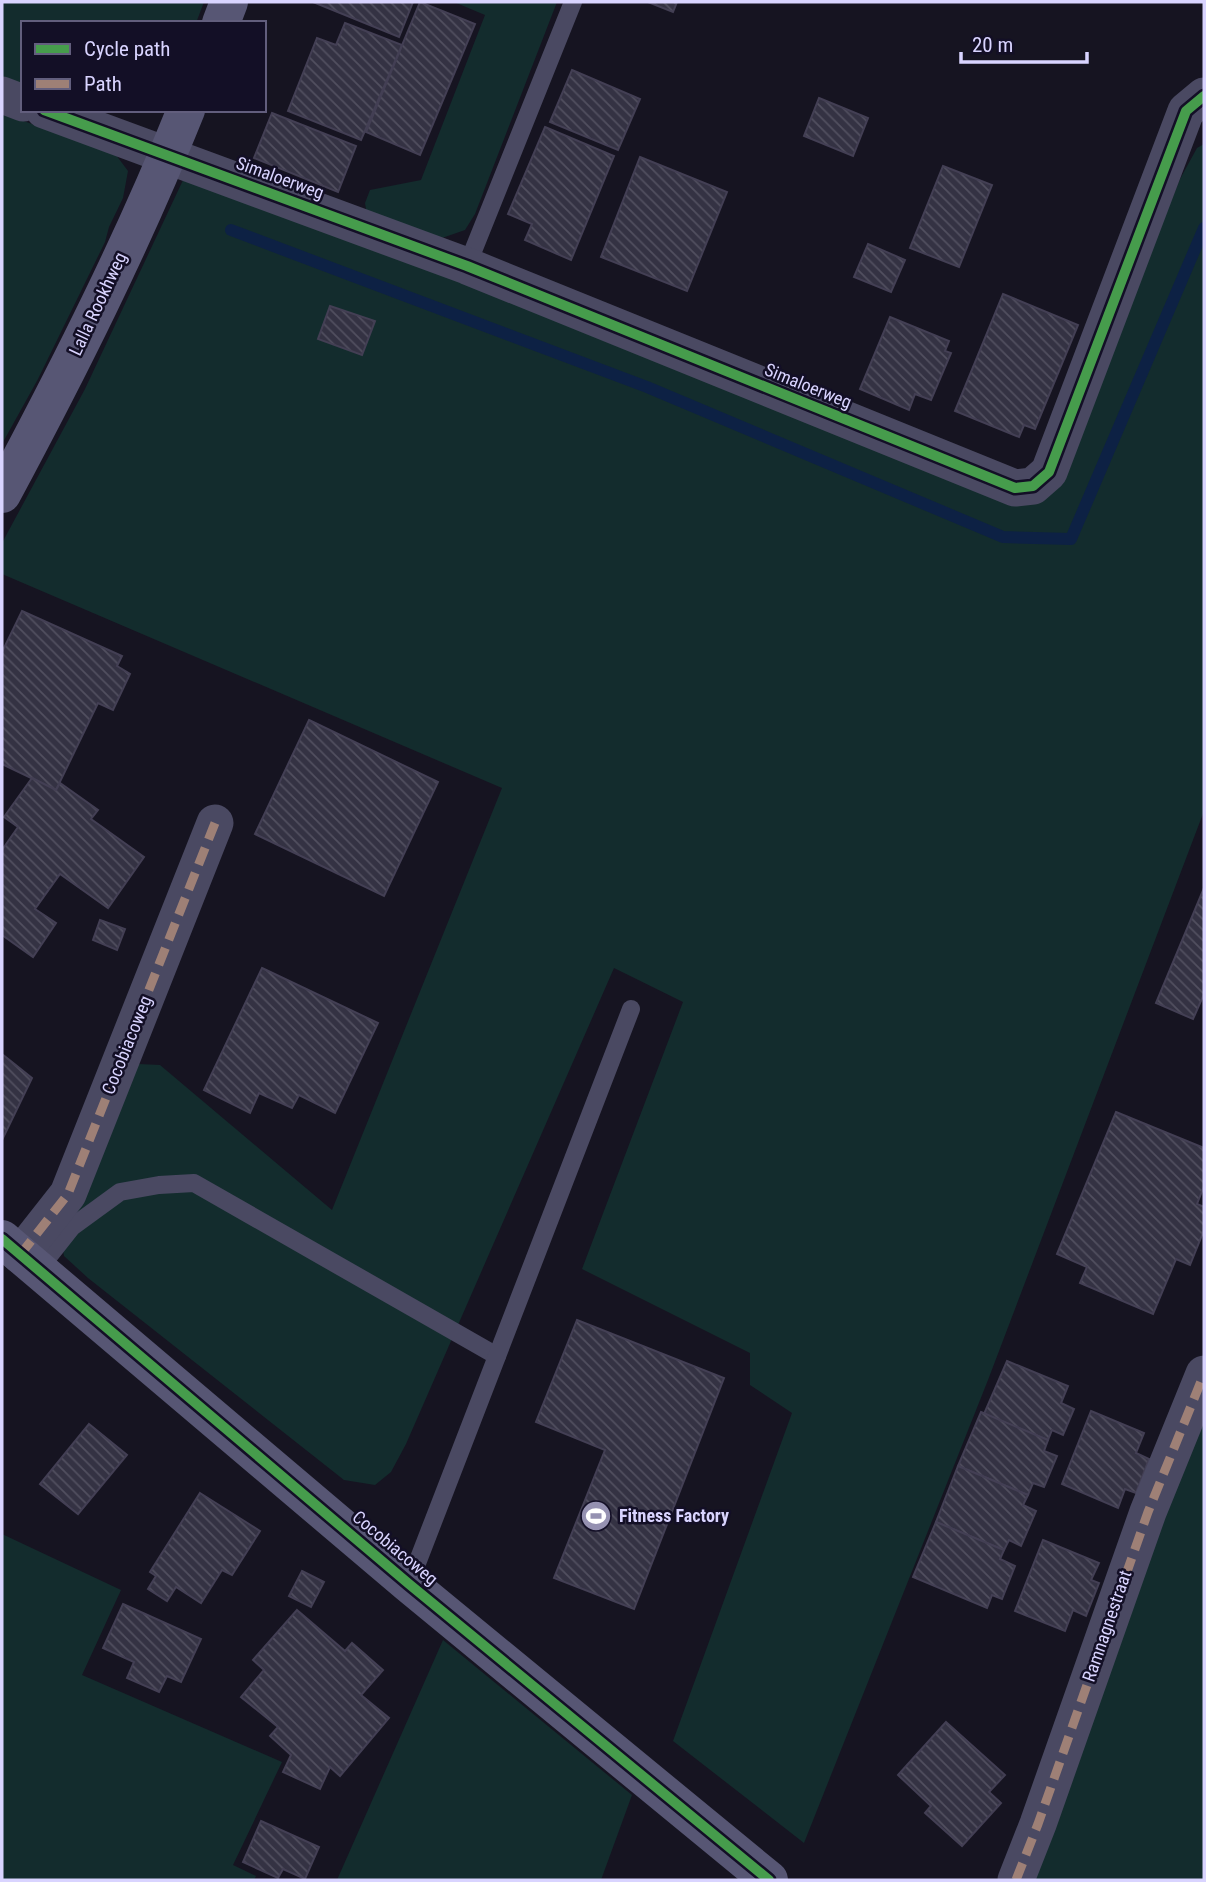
<svg xmlns="http://www.w3.org/2000/svg" width="1206" height="1882" viewBox="0 0 1206 1882" font-family="'Roboto Condensed',sans-serif">
<style>
.green{fill:#132c2d}
.lines{fill:none;stroke-linecap:round;stroke-linejoin:round}
.stream{stroke:#0d2144;stroke-width:12}
.building{fill:url(#building-back-hatch);stroke:#433f54;stroke-width:2}
.lane{stroke:#4a4962;stroke-width:18}
.street{stroke:#4a4962;stroke-width:37}
.secondary{stroke:#575674;stroke-width:38}
.quiet{stroke:#9e8076;stroke-width:9;stroke-dasharray:18 9;stroke-linecap:butt}
.cycleway-casing{stroke:#130f26;stroke-width:15}
.cycleway{stroke:#469c4c;stroke-width:10}
.labels{text-anchor:middle;stroke-width:5;stroke-linejoin:round;paint-order:stroke}
.street-label{font-size:18px;fill:#d9d4ff;stroke:#130f26}
.poi-label{font-size:18px;font-weight:bold;fill:#d9d4ff;stroke:#130f26;text-anchor:start}
</style>
<defs>
<pattern id="building-back-hatch" width="6" height="6" patternUnits="userSpaceOnUse" patternTransform="scale(1.75)"><rect width="6" height="6" fill="#343243"/><path d="M-1 5l2 2M0 0l6 6M5-1l2 2" fill="none" stroke="#514f5f"/></pattern>
</defs>
<rect width="100%" height="100%" fill="#161421"/>
<!-- green -->
<g class="green">
<polygon points="2,2 204,2 196,23 23,23 23,91 2,83"/>
<polygon points="454,2 557,2 475,214 465,230 442,238 367,215 365,203 370,190 421,180 485,15"/>
<polygon points="2,113 116,155 128,171 123,198 109,227 105,242 38,379 2,444"/>
<polygon points="1204,144 1204,811 988,1380 804,1843 673,1741 792,1413 750,1385 750,1353 582,1269 683,1002 614,968 406,1444 391,1472 375,1485 344,1480 88,1278 64,1256 61,1240 138,1064 160,1065 332,1210 502,788 2,574 2,543 85,389 184,178 444,270 1020,505 1042,502 1055,486 1180,179 1197,148"/>
<polygon points="1204,1416 1204,1880 1026,1880"/>
<polygon points="2,1534 121,1590 82,1675 282,1762 233,1865 256,1876 254,1880 2,1880"/>
<polygon points="443,1640 632,1795 601,1880 337,1880"/>
</g>
<g class="lines">
<!-- stream -->
<polyline class="stream" points="231,230 647,387 1003,537 1071,539 1204,228"/>
</g>
<!-- building -->
<g class="building">
<polygon points="313,2 413,2 399,37"/>
<polygon points="420,2 475,24 420,155 366,132"/>
<polygon points="648,2 677,2 673,12"/>
<polygon points="345,23 402,45 361,140 288,111 317,38 336,45"/>
<polygon points="572,70 640,99 618,150 550,122"/>
<polygon points="819,98 868,118 853,156 804,136"/>
<polygon points="272,113 356,146 338,192 254,158"/>
<polygon points="545,127 614,156 571,260 525,240 532,224 508,214"/>
<polygon points="640,157 727,192 687,291 601,257"/>
<polygon points="943,166 992,185 959,267 910,248"/>
<polygon points="868,244 905,260 891,292 854,277"/>
<polygon points="1003,294 1078,325 1035,429 1024,425 1019,437 955,411"/>
<polygon points="330,306 375,321 362,355 318,339"/>
<polygon points="890,317 949,341 945,351 951,353 931,400 915,394 909,410 860,389"/>
<polygon points="22,611 122,656 117,666 130,674 113,710 98,703 56,790 2,764 2,652"/>
<polygon points="309,720 438,782 384,896 255,834"/>
<polygon points="32,778 56,790 60,783 98,810 91,819 144,857 108,908 60,874 35,909 56,923 33,957 2,935 2,850 18,827 4,817"/>
<polygon points="1204,888 1204,994 1193,1019 1156,1003"/>
<polygon points="100,920 125,929 117,950 93,940"/>
<polygon points="262,968 378,1023 335,1113 299,1095 292,1108 259,1093 250,1113 204,1090"/>
<polygon points="2,1054 32,1078 2,1140"/>
<polygon points="1116,1112 1204,1148 1204,1186 1197,1204 1204,1207 1204,1230 1190,1265 1176,1259 1153,1314 1080,1283 1087,1267 1057,1254"/>
<polygon points="577,1320 724,1378 634,1609 554,1578 605,1450 536,1422"/>
<polygon points="1007,1361 1068,1386 1061,1403 1074,1409 1063,1435 1052,1430 1048,1440 984,1414"/>
<polygon points="1091,1411 1144,1433 1136,1453 1149,1459 1136,1493 1125,1489 1118,1508 1062,1484"/>
<polygon points="981,1412 1048,1440 1044,1451 1057,1456 1044,1487 1033,1483 1028,1495 958,1466"/>
<polygon points="89,1424 127,1455 78,1514 40,1484"/>
<polygon points="958,1466 1028,1495 1023,1505 1036,1511 1021,1546 1009,1540 1004,1550 936,1522"/>
<polygon points="200,1493 260,1531 232,1575 222,1570 201,1603 176,1587 167,1601 148,1589 156,1576 150,1572"/>
<polygon points="936,1522 1004,1550 1000,1559 1015,1566 1002,1599 992,1595 987,1608 913,1577"/>
<polygon points="1043,1540 1099,1563 1091,1580 1099,1583 1086,1616 1073,1610 1065,1631 1015,1611"/>
<polygon points="302,1571 324,1582 311,1607 289,1596"/>
<polygon points="123,1604 201,1639 181,1682 167,1676 159,1692 127,1678 134,1662 103,1648"/>
<polygon points="297,1610 345,1651 352,1643 383,1670 361,1695 389,1718 340,1776 330,1767 320,1789 283,1772 291,1755 270,1736 278,1727 241,1697 264,1670 253,1660"/>
<polygon points="946,1722 1005,1775 989,1792 1001,1803 962,1846 925,1813 931,1806 898,1775"/>
<polygon points="261,1821 319,1847 305,1879 283,1869 278,1878 243,1862"/>
</g>
<g class="lines">
<!-- lane -->
<g class="lane">
<polyline points="467,266 573,2"/>
<polyline points="38,1270 72,1227 120,1192 159,1185 194,1183 497,1356"/>
<polyline points="409,1584 631,1009"/>
</g>
<!-- street -->
<g class="street">
<polyline points="2,95 23,103"/>
<polyline points="44,110 467,266 1015,488 1033,486 1049,472 1186,111 1204,96"/>
<polyline points="20,1255 68,1194 215,823"/>
<polyline points="1016,1880 1038,1824 1148,1512 1204,1374"/>
</g>
<!-- secondary -->
<g class="secondary">
<polyline points="221,23 229,2"/>
<path d="M2 494C69 369 133 242 186 110"/>
<polyline points="2,1239 409,1584 769,1880"/>
</g>
<!-- quiet -->
<g class="quiet">
<polyline points="20,1255 68,1194 215,823"/>
<polyline points="1016,1880 1038,1824 1148,1512 1204,1374"/>
</g>
<!-- cycleway casing -->
<g class="cycleway-casing">
<g id="cycleway">
<polyline points="44,110 467,266 1015,488 1033,486 1049,472 1186,111 1204,96"/>
<polyline points="2,1239 409,1584 769,1880"/>
</g>
</g>
<!-- cycleway -->
<use href="#cycleway" class="cycleway"/>
</g>
<!-- icons -->
<defs>
<g id="stadium-disc" transform="scale(1.575)"><circle r="9.5" fill="#9591b1" stroke="#130f26"/><path d="M0-5a6.5 5 0 1 0 0 10a6.5 5 0 1 0 0-10ZM-3.5-1.8h7v3.6h-7Z" fill="#fff"/></g>
</defs>
<g fill-rule="evenodd">
<use href="#stadium-disc" x="596" y="1516"/>
</g>
<g class="labels">
<!-- street labels -->
<g class="street-label">
<text transform="translate(280 178) rotate(20)" y="6">Simaloerweg</text>
<text transform="translate(98 304) rotate(-65)" y="6">Lalla Rookhweg</text>
<text transform="translate(808 386) rotate(22)" y="6">Simaloerweg</text>
<text transform="translate(127 1045) rotate(-68)" y="6">Cocobiacoweg</text>
<text transform="translate(395 1548) rotate(40)" y="6">Cocobiacoweg</text>
<text transform="translate(1107 1626) rotate(-71)" y="6">Ramnagnestraat</text>
</g>
<!-- poi labels -->
<g class="poi-label">
<text x="619" y="1522">Fitness Factory</text>
</g>
</g>
<!-- border -->
<rect width="1206" height="1882" fill="none" stroke="#d9d4ff" stroke-width="7"/>
<!-- legend -->
<rect x="21" y="21" width="245" height="91" fill="#130f26" stroke="#625e7d" stroke-width="2"/>
<rect x="35" y="44" width="35" height="10" fill="#469c4c" stroke="#625e7d" stroke-width="2"/>
<text x="84" y="56" font-size="21" fill="#d9d4ff">Cycle path</text>
<rect x="35" y="79" width="35" height="10" fill="#9e8076" stroke="#625e7d" stroke-width="2"/>
<text x="84" y="91" font-size="21" fill="#d9d4ff">Path</text>
<!-- scale -->
<path d="M961 52v10h126v-10" fill="none" stroke="#d9d4ff" stroke-width="3.5"/>
<text x="972" y="52" font-size="21" fill="#d9d4ff" stroke="#130f26" stroke-width="5" paint-order="stroke">20 m</text>
</svg>
